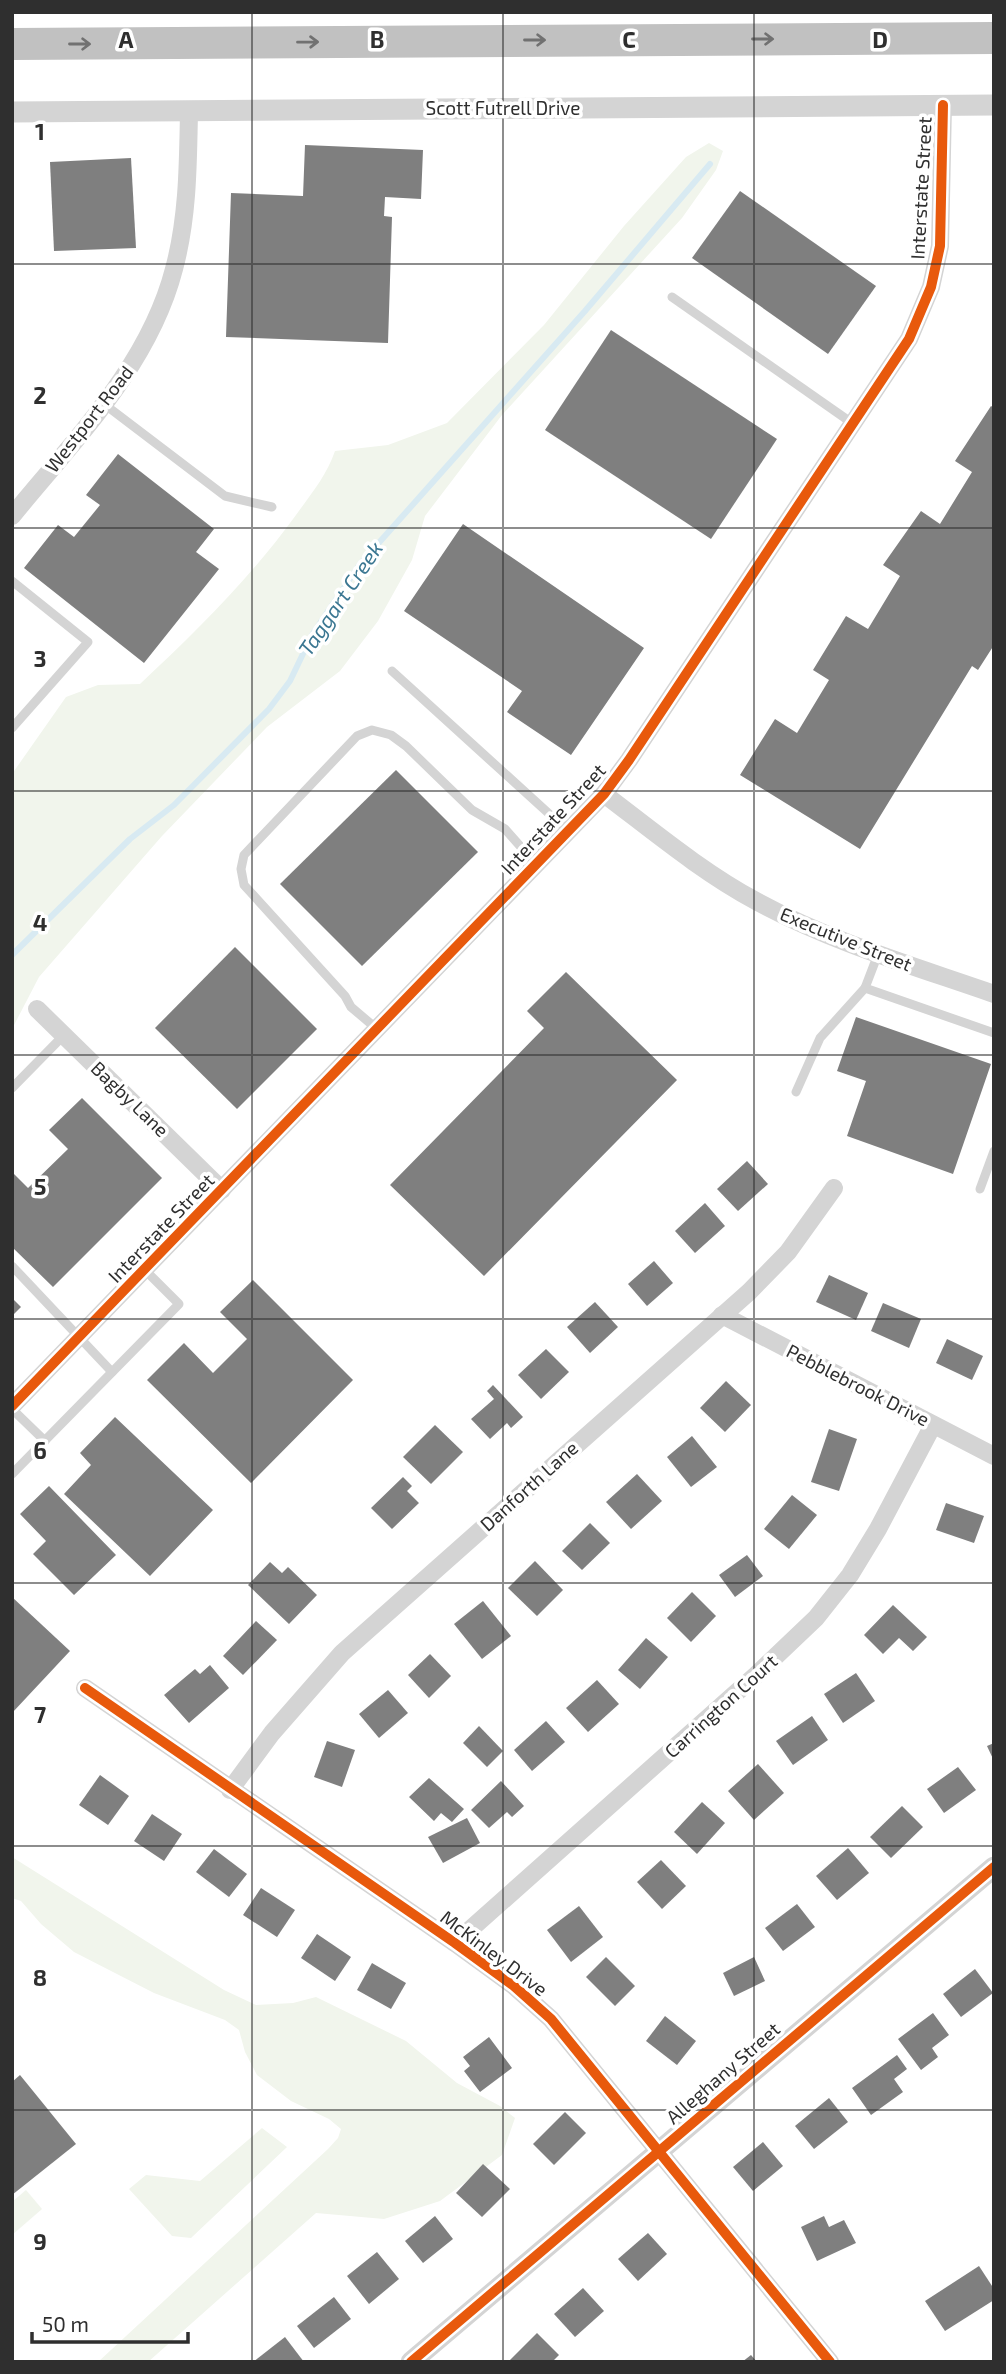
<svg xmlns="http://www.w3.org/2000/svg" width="1006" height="2374" viewBox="0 0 1006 2374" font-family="'Exo 2',sans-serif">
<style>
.green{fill:#f1f5ec}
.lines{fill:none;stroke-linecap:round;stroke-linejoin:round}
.stream{stroke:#d8eaf2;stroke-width:6}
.building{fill:#7f7f7f}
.service{stroke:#d4d4d4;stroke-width:9}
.minor{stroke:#d4d4d4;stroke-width:18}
.tertiary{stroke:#d4d4d4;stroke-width:21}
.motorway{stroke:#c1c1c1;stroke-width:32}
.cycleway-casing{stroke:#fff;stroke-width:15}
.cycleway{stroke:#e8590c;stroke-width:10}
.oneway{stroke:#717171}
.grid{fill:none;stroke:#2f2f2f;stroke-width:2;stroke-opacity:0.55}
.labels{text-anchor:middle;stroke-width:7;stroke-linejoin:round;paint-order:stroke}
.street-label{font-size:19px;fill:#2f2f2f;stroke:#fff}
.water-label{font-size:21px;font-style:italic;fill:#3b7792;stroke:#fff}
.grid-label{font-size:23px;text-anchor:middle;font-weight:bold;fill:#2f2f2f;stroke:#fff;stroke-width:7;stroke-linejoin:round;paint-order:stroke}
</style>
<rect width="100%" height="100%" fill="#fff"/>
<!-- green -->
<g class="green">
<path d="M709 143 723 151 716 170 682 218 502 415 425 516 412 560 378 621 340 671 267 727 162 836 39 977 12 1029V774L66 697 98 685 140 684C197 631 251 577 296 515 311 494 327 475 335 451L388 445 447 423 544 325 624 226 686 157Z"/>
<polygon points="12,1857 224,1990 256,2005 293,2003 316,1997 406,2041 457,2083 500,2106 515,2118 502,2155 440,2201 384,2219 316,2213 148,2362 98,2362 328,2149 338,2138 341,2129 329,2119 291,2101 257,2075 245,2052 239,2030 225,2020 154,1993 74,1952 41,1924 21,1901 12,1898"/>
<polygon points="262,2128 287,2147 191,2238 172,2236 129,2189 146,2175 200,2181"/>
<polygon points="26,2190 42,2209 12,2235 12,2202"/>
</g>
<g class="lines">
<!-- stream -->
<polyline class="stream" points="12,955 130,839 174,805 269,709 290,681 312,635 360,564 585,311 710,164"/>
</g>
<!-- building -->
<g class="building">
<polygon points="305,145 423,150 421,199 385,197 384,216 392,217 388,343 226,337 231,193 303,196"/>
<polygon points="131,158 136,248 54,251 50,162"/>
<polygon points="740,191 876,286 828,354 692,258"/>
<polygon points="611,330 777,439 711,539 545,430"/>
<polygon points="991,406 994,408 994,645 978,670 972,666 860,849 740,775 775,719 797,733 829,680 813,670 846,616 868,629 900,576 883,565 921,511 940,524 972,472 955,461"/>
<polygon points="118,454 214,529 196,552 219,569 144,663 24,568 58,525 74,537 100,505 86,495"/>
<polygon points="463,524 644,648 571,755 507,712 522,691 404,611"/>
<polygon points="396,770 478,852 362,966 280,884"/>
<polygon points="235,947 317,1029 237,1109 155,1028"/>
<polygon points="566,972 677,1080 484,1276 390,1185 544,1028 527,1011"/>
<polygon points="856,1017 991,1064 953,1174 847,1136 866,1081 837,1071"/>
<polygon points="82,1098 162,1178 53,1287 12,1247 12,1172 28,1188 68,1149 49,1130"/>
<polygon points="747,1161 768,1184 738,1211 717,1189"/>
<polygon points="705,1203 725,1226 695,1253 675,1231"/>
<polygon points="654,1261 673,1283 647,1306 628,1284"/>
<polygon points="829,1275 868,1293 856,1320 816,1302"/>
<polygon points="253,1280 353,1380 251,1483 147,1380 184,1343 213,1373 247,1339 220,1312"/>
<polygon points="12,1298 21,1307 12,1316"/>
<polygon points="595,1302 618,1327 590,1353 567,1327"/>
<polygon points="883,1303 921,1319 909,1348 871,1331"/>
<polygon points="947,1339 983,1356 972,1380 936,1363"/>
<polygon points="546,1349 569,1372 541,1399 518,1375"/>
<polygon points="726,1381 751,1405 725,1432 700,1408"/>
<polygon points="493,1385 523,1417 511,1428 507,1423 490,1439 471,1419 494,1399 487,1391"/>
<polygon points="115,1417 213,1510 150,1576 64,1494 91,1465 80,1453"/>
<polygon points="435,1425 463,1452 431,1484 403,1457"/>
<polygon points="829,1429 857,1439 839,1491 811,1482"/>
<polygon points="692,1436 717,1467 691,1487 667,1457"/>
<polygon points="637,1474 662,1501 631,1529 606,1502"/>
<polygon points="403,1477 412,1486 407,1491 419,1503 392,1529 371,1508"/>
<polygon points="49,1486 116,1555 74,1595 33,1554 46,1541 20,1514"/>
<polygon points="792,1495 817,1515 789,1549 764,1529"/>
<polygon points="946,1503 984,1516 974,1543 936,1530"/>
<polygon points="590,1523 610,1543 582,1570 562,1551"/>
<polygon points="747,1555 763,1576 735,1597 719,1575"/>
<polygon points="535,1561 563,1590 537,1616 508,1588"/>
<polygon points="270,1562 282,1573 288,1567 317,1595 289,1624 248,1585"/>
<polygon points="692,1592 716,1616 691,1642 667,1618"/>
<polygon points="12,1597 70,1651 12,1713"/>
<polygon points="483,1601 511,1636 482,1659 454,1624"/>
<polygon points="893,1605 927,1637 913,1651 899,1638 883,1654 864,1635"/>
<polygon points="256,1621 277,1640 243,1675 223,1656"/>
<polygon points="646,1638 668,1657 640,1689 618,1670"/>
<polygon points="430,1654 451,1676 429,1698 408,1675"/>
<polygon points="210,1665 229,1688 189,1723 164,1695 195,1669 200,1674"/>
<polygon points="856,1673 875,1701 843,1723 824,1694"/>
<polygon points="597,1680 619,1704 588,1732 566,1708"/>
<polygon points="388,1690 408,1713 379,1738 359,1714"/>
<polygon points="812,1716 828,1740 793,1765 776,1741"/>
<polygon points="546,1721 565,1742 532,1771 514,1750"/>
<polygon points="479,1726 503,1751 487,1767 463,1743"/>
<polygon points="327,1741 355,1750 342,1787 314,1777"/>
<polygon points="994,1743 994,1761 987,1746"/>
<polygon points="758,1764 784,1793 754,1820 728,1791"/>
<polygon points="958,1767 976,1790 944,1813 927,1789"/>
<polygon points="100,1775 129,1796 108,1825 79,1805"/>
<polygon points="429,1778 464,1809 452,1822 441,1813 434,1821 409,1797"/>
<polygon points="501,1781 524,1806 512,1817 507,1812 489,1828 471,1810"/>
<polygon points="702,1802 725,1823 697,1854 674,1832"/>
<polygon points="902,1806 923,1827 891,1858 870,1837"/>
<polygon points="152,1814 182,1834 164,1861 134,1841"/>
<polygon points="467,1818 480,1843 443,1863 428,1837"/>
<polygon points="848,1848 869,1873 837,1900 816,1876"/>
<polygon points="214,1849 247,1874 229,1897 196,1872"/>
<polygon points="661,1860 686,1886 662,1909 637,1882"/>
<polygon points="261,1888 295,1910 277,1937 243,1915"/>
<polygon points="797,1904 815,1927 783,1951 765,1928"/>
<polygon points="579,1906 603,1937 571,1962 547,1930"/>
<polygon points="317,1934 351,1957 335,1981 301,1958"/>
<polygon points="606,1957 635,1986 615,2006 586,1977"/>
<polygon points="754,1957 765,1981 734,1996 723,1973"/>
<polygon points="372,1963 406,1983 391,2009 357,1990"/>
<polygon points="975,1969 993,1993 961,2017 943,1994"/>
<polygon points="933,2013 949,2035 932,2048 938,2057 921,2070 898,2039"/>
<polygon points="665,2016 696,2041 677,2065 646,2041"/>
<polygon points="489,2037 512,2068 480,2092 464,2071 470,2066 463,2057"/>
<polygon points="897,2055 907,2069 894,2079 903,2092 871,2115 852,2088"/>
<polygon points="20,2075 76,2144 12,2195 12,2082"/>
<polygon points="829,2098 848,2122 814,2149 795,2126"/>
<polygon points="565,2112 586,2133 554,2165 533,2144"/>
<polygon points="763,2142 783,2166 753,2191 733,2167"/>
<polygon points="483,2164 510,2189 482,2217 456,2193"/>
<polygon points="435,2216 453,2239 423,2263 405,2241"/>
<polygon points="824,2216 829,2227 844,2220 856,2243 817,2261 801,2227"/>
<polygon points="648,2233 667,2254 638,2281 618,2259"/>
<polygon points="377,2252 399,2279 369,2304 347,2276"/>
<polygon points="979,2266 994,2289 994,2300 945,2331 925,2301"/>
<polygon points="583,2288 604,2311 575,2337 554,2314"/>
<polygon points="334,2297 351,2319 314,2348 297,2326"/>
<polygon points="537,2333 559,2355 552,2362 508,2362"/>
<polygon points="285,2337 304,2362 253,2362"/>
<polygon points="751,2355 757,2362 742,2362"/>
</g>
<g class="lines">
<!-- service -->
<g class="service">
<polyline points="672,297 852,423"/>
<polyline points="104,404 225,496 272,507"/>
<polyline points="12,581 88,642 12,728"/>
<polyline points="392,671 568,831"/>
<polyline points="878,954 865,988 994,1033"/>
<polyline points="377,1029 351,1007 345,996 244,885 241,869 244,855 357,736 372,730 391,735 406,746 472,810 505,829 536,864"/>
<polyline points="12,1088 64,1035"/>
<polyline points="796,1092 820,1038 865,988"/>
<polyline points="980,1189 994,1151"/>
<polyline points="12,1266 112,1372"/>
<polyline points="12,1409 45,1441"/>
<polyline points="12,1474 179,1304 145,1270"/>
</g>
<!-- minor -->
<g class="minor">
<path d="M12 516C74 440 149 366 174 269 188 217 188 164 189 110"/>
<path d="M604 794C653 831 702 872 756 901 831 942 914 966 994 994"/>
<polyline points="37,1009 222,1190"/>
<polyline points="722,1315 994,1456"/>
<polyline points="12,1406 604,794 629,760 909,339 931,287 940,246 943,105"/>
<polyline points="85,1688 455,1943 514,1986 551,2019 830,2362"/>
<polyline points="230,1790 272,1733 342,1653 749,1292 788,1252 834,1188"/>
<polyline points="455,1943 755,1676 816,1618 850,1575 878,1529 933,1425"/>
</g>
<!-- tertiary -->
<g class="tertiary">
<polyline points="12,112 994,105"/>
<polyline points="411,2362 994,1867"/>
</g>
<!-- motorway -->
<polyline class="motorway" points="12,44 994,38"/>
<!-- cycleway casing -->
<g class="cycleway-casing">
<g id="cycleway">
<polyline points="12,1406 604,794 629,760 909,339 931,287 940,246 943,105"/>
<polyline points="85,1688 455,1943 514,1986 551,2019 830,2362"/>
<polyline points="411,2362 994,1867"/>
</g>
</g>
<!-- cycleway -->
<use href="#cycleway" class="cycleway"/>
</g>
<!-- one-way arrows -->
<defs><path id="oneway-shaft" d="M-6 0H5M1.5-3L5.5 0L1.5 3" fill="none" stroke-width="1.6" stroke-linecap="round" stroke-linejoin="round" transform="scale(1.75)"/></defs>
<g class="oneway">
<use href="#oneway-shaft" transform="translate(763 39)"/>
<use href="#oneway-shaft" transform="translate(535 40)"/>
<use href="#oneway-shaft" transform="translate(308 42) rotate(-1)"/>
<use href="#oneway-shaft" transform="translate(80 44)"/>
</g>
<!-- grid -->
<path class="grid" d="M252 12V2362M503 12V2362M754 12V2362M12 264H994M12 528H994M12 791H994M12 1055H994M12 1319H994M12 1583H994M12 1846H994M12 2110H994"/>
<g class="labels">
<!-- street labels -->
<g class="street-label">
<text x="503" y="115">Scott Futrell Drive</text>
<text transform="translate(921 188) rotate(-87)" y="7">Interstate Street</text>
<text transform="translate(89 419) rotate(-52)" y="7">Westport Road</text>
<text transform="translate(553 819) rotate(-47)" y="7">Interstate Street</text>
<text transform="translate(846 939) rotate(22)" y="7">Executive Street</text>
<text transform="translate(130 1099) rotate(44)" y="7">Bagby Lane</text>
<text transform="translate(161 1228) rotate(-46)" y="7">Interstate Street</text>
<text transform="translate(858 1385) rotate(27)" y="7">Pebblebrook Drive</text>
<text transform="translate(529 1486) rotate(-42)" y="7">Danforth Lane</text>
<text transform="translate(721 1706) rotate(-42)" y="7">Carrington Court</text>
<text transform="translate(494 1953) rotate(37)" y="7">McKinley Drive</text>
<text transform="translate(723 2073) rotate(-41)" y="7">Alleghany Street</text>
</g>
<!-- water labels -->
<g class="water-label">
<text transform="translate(341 599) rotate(-56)" y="7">Taggart Creek</text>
</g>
</g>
<g class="grid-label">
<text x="126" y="48">A</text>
<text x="377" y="48">B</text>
<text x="629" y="48">C</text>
<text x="880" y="48">D</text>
<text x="40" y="140">1</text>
<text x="40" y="404">2</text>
<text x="40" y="667">3</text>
<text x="40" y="931">4</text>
<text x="40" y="1195">5</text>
<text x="40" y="1459">6</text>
<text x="40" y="1723">7</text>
<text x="40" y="1986">8</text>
<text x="40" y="2250">9</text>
</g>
<!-- border -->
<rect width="1006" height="2374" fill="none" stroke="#2f2f2f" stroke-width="28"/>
<!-- scale -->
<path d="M32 2332v10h156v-10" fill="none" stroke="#2f2f2f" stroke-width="3.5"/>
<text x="42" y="2332" font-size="21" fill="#2f2f2f" stroke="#ffffff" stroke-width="5" paint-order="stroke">50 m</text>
</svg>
